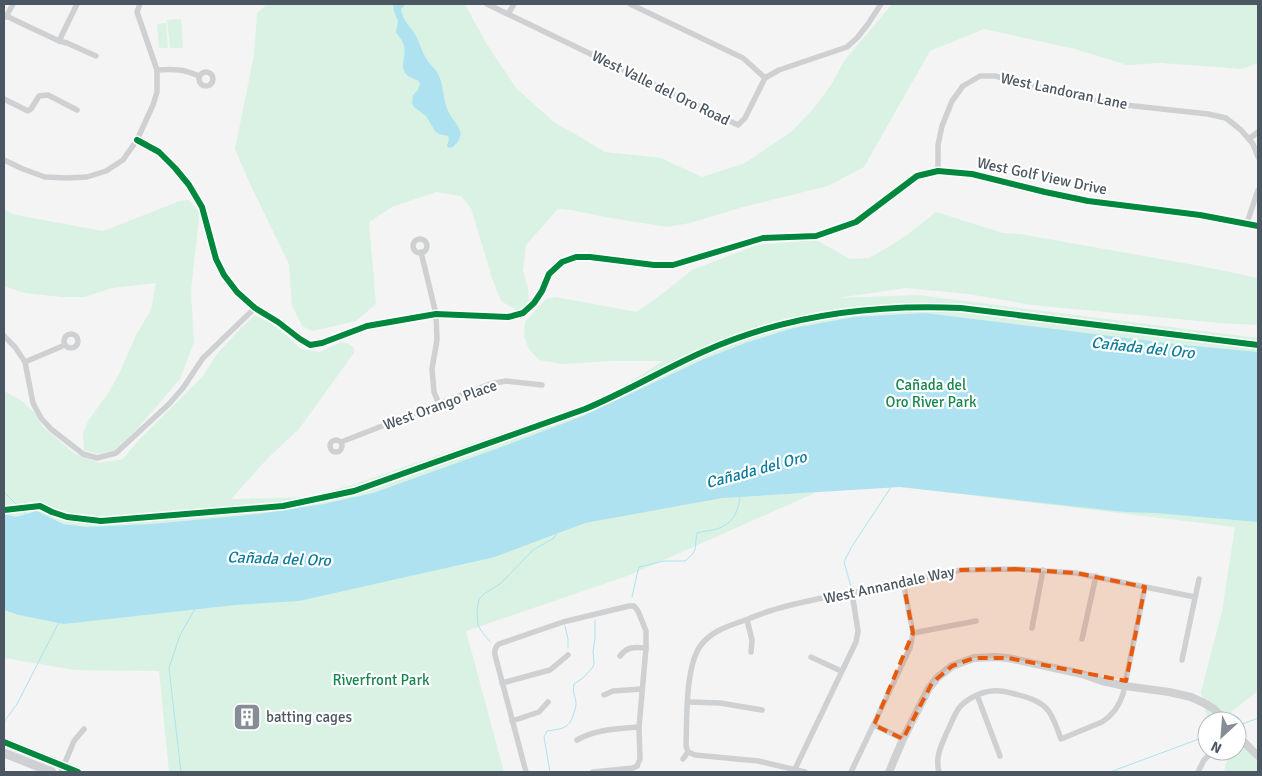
<svg xmlns="http://www.w3.org/2000/svg" width="1262" height="776" viewBox="0 0 1262 776" font-family="Signika,sans-serif">
<style>
.green{fill:#d9f2e3}
.water{fill:#aee2f0}
.lines{fill:none;stroke-linecap:round;stroke-linejoin:round}
.stream{stroke:#aee2f0;stroke-width:1}
.minor{stroke:#ced0d2;stroke-width:5.5}
.tertiary{stroke:#ced0d2;stroke-width:8}
.secondary{stroke:#ced0d4;stroke-width:9}
.cycleway-casing{stroke:#fff;stroke-width:9}
.cycleway{stroke:#00873e;stroke-width:6}
.marked{fill:#e8590c;fill-opacity:0.2;stroke:#e8590c;stroke-width:4;stroke-dasharray:10 6;stroke-linejoin:round}
.labels{text-anchor:middle;stroke-width:4.5;stroke-linejoin:round;paint-order:stroke}
.street-label{font-size:15px;fill:#4a5661;stroke:#fff}
.park-label{font-size:15px;fill:#17864f;stroke:#fff}
.poi-label{font-size:15px;fill:#4a5661;stroke:#fff;text-anchor:start}
.water-label{font-size:16px;font-style:italic;fill:#0c7c9b;stroke:#fff}
</style>
<rect width="100%" height="100%" fill="#f4f4f4"/>
<!-- green -->
<g class="green">
<polygon points="267,4 465,4 486,43 516,88 555,123 575,134 605,152 661,158 702,177 745,163 791,132 814,108 831,85 844,61 892,4 1258,4 1258,63 1242,69 1161,63 1127,65 1075,49 984,29 930,51 864,167 828,186 743,207 690,223 667,227 605,217 571,210 558,209 526,245 523,271 528,288 529,302 522,310 518,311 501,301 492,278 471,208 461,196 436,192 392,207 369,222 376,304 356,321 312,331 302,326 292,306 289,264 250,184 235,149 254,55 257,13"/>
<polygon points="181,19 183,48 170,48 167,20"/>
<polygon points="166,23 168,48 159,48 157,24"/>
<polygon points="189,200 198,211 199,218 191,291 194,342 180,379 135,431 115,450 97,454 84,450 83,433 88,421 109,392 120,372 136,335 151,310 156,283 112,288 84,297 63,297 24,293 4,286 4,210 16,215 103,231 180,201"/>
<polygon points="936,212 1003,233 1020,234 1200,266 1258,278 1258,325 1220,323 1032,305 968,294 906,288 837,298 918,295 1258,338 1258,691 1231,712 1235,721 1210,721 1206,713 1201,692 1222,611 1235,527 869,483 835,484 630,575 466,631 504,772 169,772 159,671 75,670 4,658 4,391 22,401 36,414 43,427 75,454 99,463 123,459 137,442 202,377 217,354 243,326 255,315 270,323 286,335 301,349 320,352 341,342 349,344 354,348 354,353 299,429 267,459 231,499 307,497 352,485 606,397 663,361 612,361 562,364 539,360 529,349 524,337 525,322 546,299 555,297 637,312 670,288 692,270 757,245 816,240 850,259 869,258 885,249 907,235"/>
<polygon points="1237,727 1245,747 1258,763 1258,772 1224,772 1227,758 1224,751 1237,751"/>
</g>
<!-- water -->
<g class="water">
<path d="M393 4H406L401 9C402 20 411 27 416 36 420 44 422 53 428 61 431 66 437 70 439 76 444 87 443 100 448 111 454 125 470 131 453 147L449 148 447 146 449 139 448 136 439 134 435 131 426 116 414 107 412 103 413 95 418 90 420 84 419 81C415 79 411 78 408 76 398 68 407 56 404 46 403 40 399 37 396 32L398 21 394 11Z"/>
<polygon points="925,313 1183,345 1258,352 1258,522 1156,513 1125,512 900,487 722,498 585,523 495,557 299,601 235,605 64,624 19,615 4,610 4,514 16,517 37,511 63,524 87,527 152,524 258,514 324,504 373,493 507,445 583,416 704,359 748,342 794,328 854,317"/>
</g>
<g class="lines">
<!-- stream -->
<g class="stream">
<polyline points="4,492 28,516"/>
<polyline points="852,590 844,562 851,548 891,487"/>
<path d="M632 597 638 570 639 567 664 561H685C699 550 694 548 697 533 703 531 711 531 717 529 733 523 738 513 740 497"/>
<polyline points="565,626 568,639 568,647"/>
<polyline points="490,642 480,629 478,625 477,610 479,599 484,594 500,584 533,550 554,538 556,534"/>
<polyline points="4,722 17,704 59,622"/>
<polyline points="1240,725 1258,718"/>
<polyline points="181,772 169,668 180,635 195,609"/>
<path d="M550 772 544 737 547 731C560 729 569 729 573 716 574 712 576 708 576 704 576 696 572 694 574 684L583 678 593 667 594 663 593 652 595 638V620"/>
<polyline points="1110,772 1207,736"/>
</g>
<!-- minor -->
<g class="minor">
<polyline points="487,4 738,125 745,118 765,78 779,70 847,47 857,38 868,24 881,4"/>
<polyline points="630,4 743,58 765,78"/>
<polyline points="508,14 514,4"/>
<polyline points="4,15 59,41 67,43 96,56"/>
<polyline points="6,17 13,4"/>
<polyline points="59,41 77,4"/>
<path d="M157 70C174 69 184 69 199 76"/>
<circle cx="206" cy="79" r="7"/>
<polyline points="4,99 28,111 31,109 39,96 48,95 77,110"/>
<polyline points="1249,139 1258,132"/>
<polyline points="137,140 159,152 175,168 189,185 202,207 216,259 224,275 237,292 255,308 278,322 300,339 310,345 322,343 367,326 436,314 508,317 523,313 534,303 542,291 549,274 562,262 576,257 590,257 654,265 673,265 763,238 816,236 856,222 917,176 938,171 972,174 1045,192 1088,201 1200,215 1258,226"/>
<polyline points="4,160 23,169 45,177 67,178 87,177 106,171 123,160 137,140 153,105 157,92 157,70 137,12 140,4"/>
<polyline points="938,171 938,145 942,126 952,101 963,86 980,76 995,76 1086,99 1116,104 1208,114 1226,118 1241,130 1253,144 1258,157"/>
<polyline points="1247,223 1258,190"/>
<circle cx="420" cy="246" r="7"/>
<polyline points="421,252 436,314 437,340 432,369 434,392 439,404"/>
<circle cx="71" cy="341" r="7"/>
<polyline points="4,336 15,347 25,362 33,403 41,418 51,429 83,454 97,458 116,453 169,404 183,388 203,358 255,308"/>
<polyline points="25,362 65,345"/>
<circle cx="336" cy="446" r="6"/>
<polyline points="341,442 490,384 506,381 542,385"/>
<polyline points="747,620 752,640 751,652"/>
<polyline points="1032,628 1043,570"/>
<polyline points="913,633 976,621"/>
<polyline points="1082,639 1096,576"/>
<path d="M620 656C628 646 634 647 646 648"/>
<polyline points="811,657 841,671"/>
<polyline points="1182,660 1199,579"/>
<polyline points="502,683 550,670 568,655"/>
<polyline points="604,695 613,691 642,689"/>
<polyline points="977,695 1000,756"/>
<polyline points="688,702 720,703 762,710"/>
<polyline points="512,721 539,712 548,702"/>
<polyline points="874,725 903,739"/>
<path d="M577 740C596 729 618 729 639 727"/>
<path d="M688 752 686 746C687 720 685 666 701 645 712 630 732 625 748 619 756 616 765 612 773 610 795 603 818 599 841 594L852 593 961 570 1015 569 1076 573 1195 597"/>
<polyline points="688,752 695,755 758,761 805,772"/>
<polyline points="683,759 688,752"/>
<polyline points="795,769 856,642 858,631 852,593"/>
<polyline points="61,772 74,741 84,729"/>
<path d="M526 772 495 655C494 650 495 647 499 644L563 622 629 606H634L638 611 646 631V648L639 727 640 759 637 766"/>
<polyline points="593,772 633,768 637,766"/>
<polyline points="851,772 910,648 913,633 903,582"/>
<path d="M939 772C935 757 941 746 947 732 951 724 954 715 959 708 966 699 981 692 992 691 1000 690 1008 692 1015 694 1026 697 1038 700 1046 708 1054 716 1057 729 1061 739L1102 722C1113 715 1119 707 1123 694L1145 587"/>
<polyline points="1198,772 1204,760 1213,751"/>
</g>
<!-- tertiary -->
<g class="tertiary">
<polyline points="1237,735 1258,756"/>
<polyline points="889,772 903,739 929,688 938,677 952,666 974,658 995,657 1008,658 1082,674 1102,681 1125,686 1169,692 1191,697 1204,703 1214,709 1226,721"/>
</g>
<!-- secondary -->
<g class="secondary">
<polyline points="4,742 78,772"/>
<polyline points="4,753 52,772"/>
</g>
<!-- cycleway casing -->
<g class="cycleway-casing">
<g id="cycleway">
<polyline points="137,140 159,152 175,168 189,185 202,207 216,259 224,275 237,292 255,308 278,322 300,339 310,345 322,343 367,326 436,314 508,317 523,313 534,303 542,291 549,274 562,262 576,257 590,257 654,265 673,265 763,238 816,236 856,222 917,176 938,171 972,174 1045,192 1088,201 1200,215 1258,226"/>
<path d="M4 510 40 506 52 512 67 517 101 521 283 506 354 491 585 409C626 392 664 369 705 351 786 315 872 304 961 308L1258 345"/>
<polyline points="4,742 78,772"/>
</g>
</g>
<!-- cycleway -->
<use href="#cycleway" class="cycleway"/>
</g>
<!-- marked area -->
<path class="marked" d="M1015 569 1076 573 1145 587 1126 681 1008 658H974L952 666 932 683 903 739 874 725 913 633 903 582 961 570Z"/>
<!-- icons -->
<defs>
<g id="building-square" transform="scale(1.4375)"><rect x="-9" y="-9" width="18" height="18" rx="4" fill="#868d94" stroke="#fff"/><path d="M-4-6H4V6H1V3H-1V6H-4ZM-2.5-4.3h1.7v1.8h-1.7ZM.8-4.3h1.7v1.8H.8ZM-2.5-1h1.7V.8h-1.7ZM.8-1h1.7V.8H.8Z" fill="#fff"/></g>
</defs>
<g fill-rule="evenodd">
<use href="#building-square" x="247" y="717"/>
</g>
<g class="labels">
<!-- street labels -->
<g class="street-label">
<text transform="translate(661 88) rotate(26)" y="5">West Valle del Oro Road</text>
<text transform="translate(1064 91) rotate(12)" y="5">West Landoran Lane</text>
<text transform="translate(1042 176) rotate(12)" y="5">West Golf View Drive</text>
<text transform="translate(440 405) rotate(-20)" y="5">West Orango Place</text>
<text transform="translate(889 585) rotate(-12)" y="5">West Annandale Way</text>
</g>
<!-- park labels -->
<g class="park-label">
<text x="931" y="390">Cañada del<tspan x="931" dy="17">Oro River Park</tspan></text>
<text x="381" y="685">Riverfront Park</text>
</g>
<!-- poi labels -->
<g class="poi-label">
<text x="266" y="722">batting cages</text>
</g>
<!-- water labels -->
<g class="water-label">
<text transform="translate(1143 347) rotate(6)" y="6">Cañada del Oro</text>
<text transform="translate(756 469) rotate(-15)" y="6">Cañada del Oro</text>
<text transform="translate(279 558) rotate(2)" y="6">Cañada del Oro</text>
</g>
</g>
<!-- border -->
<rect width="1262" height="776" fill="none" stroke="#4a5661" stroke-width="10"/>
<!-- north arrow -->
<g transform="translate(1222 736) rotate(206)"><circle r="24" fill="#ffffff" stroke="#b7bbc0"/>
<path d="M0-4L9 19L0 12L-9 19Z" fill="#868d94"/>
<text y="-8" font-size="14" font-weight="bold" text-anchor="middle" fill="#4a5661">N</text>
</g>
</svg>
